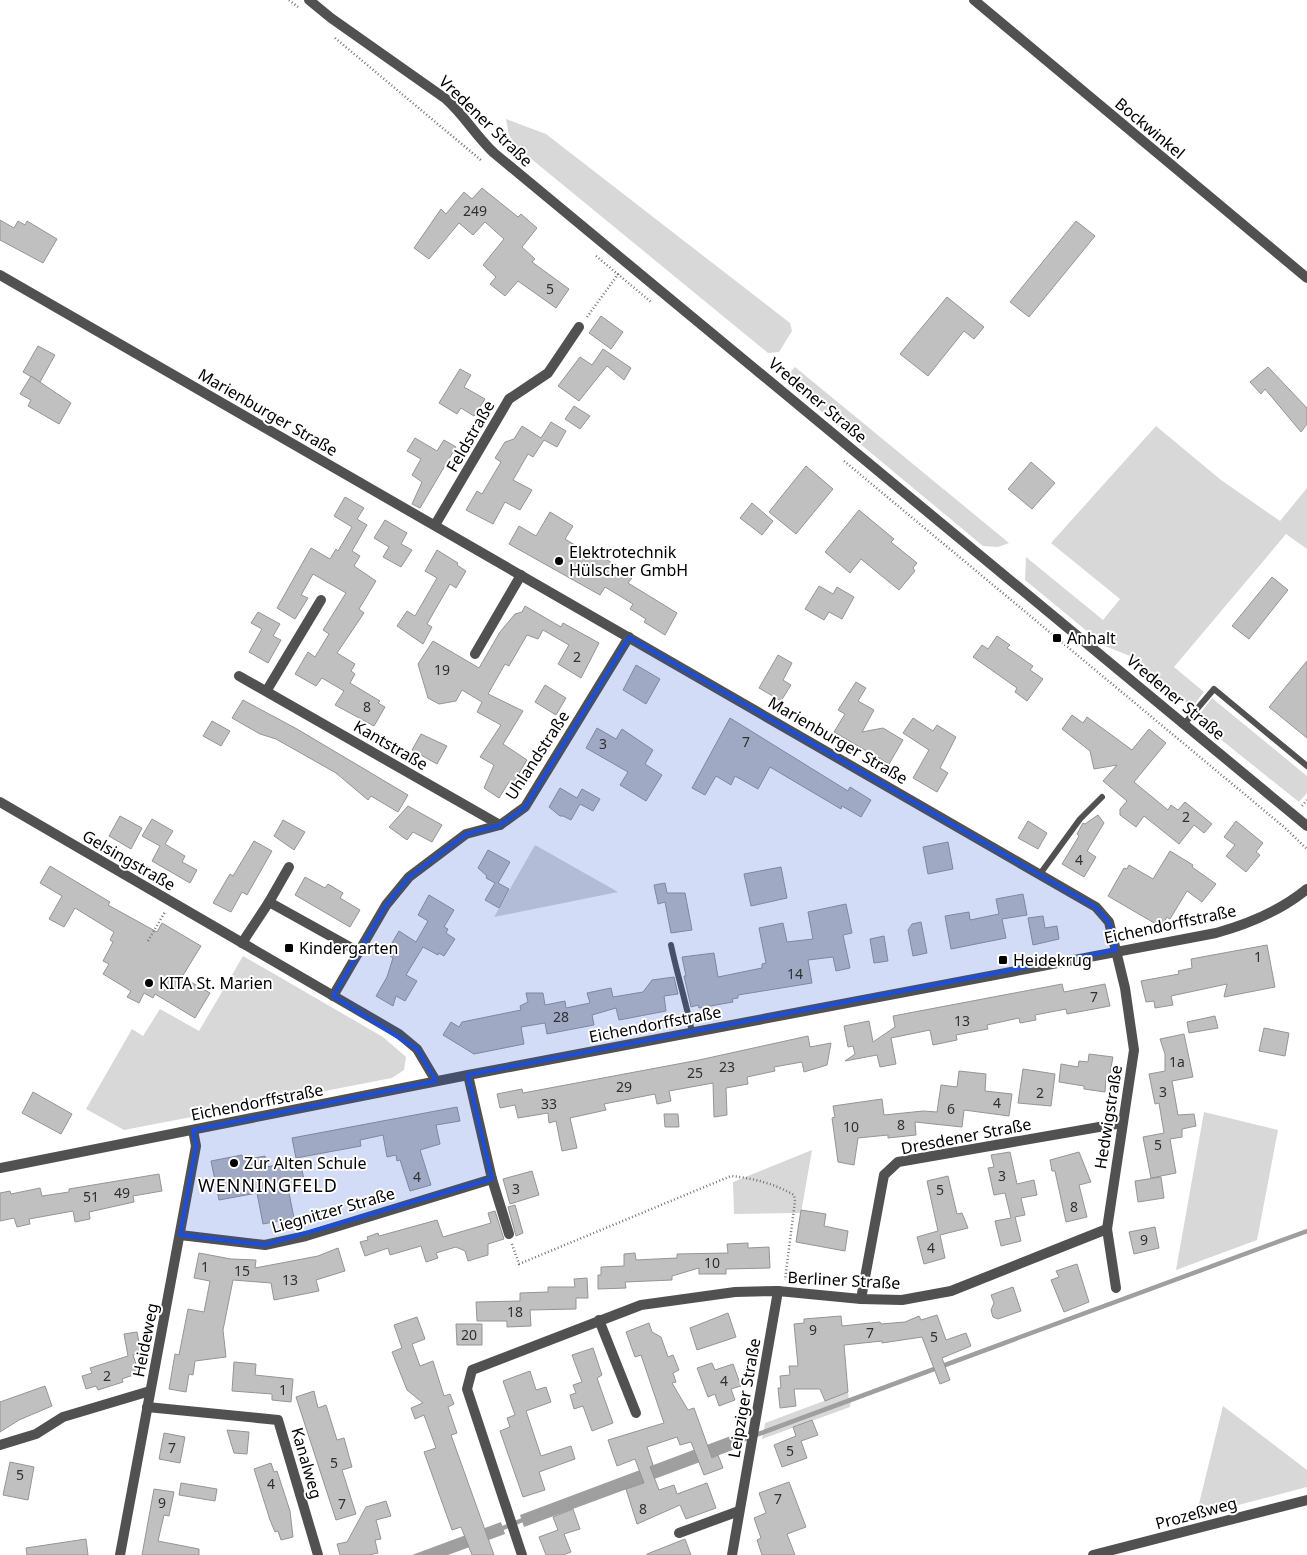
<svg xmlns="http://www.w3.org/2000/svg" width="1307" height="1555" viewBox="0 0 1307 1555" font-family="'Noto Sans',sans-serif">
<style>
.green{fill:#d8d8d8}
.water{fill:#9f9f9f}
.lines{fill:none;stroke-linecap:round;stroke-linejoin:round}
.stream{stroke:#9f9f9f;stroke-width:4.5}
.building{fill:#c0c0c0;stroke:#959595}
.path{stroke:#737373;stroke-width:2.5;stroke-dasharray:1 2.5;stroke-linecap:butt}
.service{stroke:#515151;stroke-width:6}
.minor{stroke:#515151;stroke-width:10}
.tertiary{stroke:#515151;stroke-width:10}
.marked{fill:#1d4ed8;fill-opacity:0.2;stroke:#1d4ed8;stroke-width:4;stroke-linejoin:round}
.poi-dot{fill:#000;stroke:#fff;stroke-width:2}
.labels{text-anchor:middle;stroke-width:4;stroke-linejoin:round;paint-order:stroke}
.number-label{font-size:14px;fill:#303030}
.street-label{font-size:16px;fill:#000;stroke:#fff}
.poi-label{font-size:16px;fill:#000;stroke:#fff;text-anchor:start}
.neighbourhood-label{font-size:18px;letter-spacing:1px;fill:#000;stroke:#fff}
</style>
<rect width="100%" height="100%" fill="#fff"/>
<!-- green -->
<g class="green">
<polygon points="506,119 546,134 790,323 792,331 779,352 768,353 518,148 509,135"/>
<polygon points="795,367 1009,543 998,547 983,546 787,383 788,375"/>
<polygon points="1156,426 1221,480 1280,521 1307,488 1307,549 1286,534 1174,667 1204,692 1192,707 1130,656 1105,646 1025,580 1026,557 1103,620 1120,599 1051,543"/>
<polygon points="1212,698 1307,776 1307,793 1299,802 1199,722 1200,714"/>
<polygon points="535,845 618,892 494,917"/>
<polygon points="243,956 383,1037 406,1057 404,1070 392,1078 124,1130 86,1109 132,1029 143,1036 160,1009 199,1031"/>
<polygon points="1204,1112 1278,1130 1257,1240 1176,1270"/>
<polygon points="812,1150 801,1213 734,1214 733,1182"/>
<polygon points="848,1392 849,1400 764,1430 765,1423"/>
<polygon points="851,1401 850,1407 762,1439 763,1433"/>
<polygon points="1223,1406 1307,1470 1307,1487 1196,1516"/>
</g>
<!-- water -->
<g class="water">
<polygon points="744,1431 741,1447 524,1527 520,1515"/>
<polygon points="501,1522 505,1534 448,1555 412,1555"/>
</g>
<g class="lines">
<!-- stream -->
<g class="stream">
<polyline points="737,1442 1307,1231"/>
<polyline points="498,1530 525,1519"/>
</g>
</g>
<!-- building -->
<g class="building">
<polygon points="482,188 518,217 521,214 537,228 522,247 535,259 532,262 569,289 556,308 518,281 505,296 490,284 496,277 483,265 504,239 485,222 473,235 459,223 429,259 414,248 441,209 446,214 464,192 472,199"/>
<polygon points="0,220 14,228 18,221 25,225 27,221 57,239 43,263 0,240"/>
<polygon points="1076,221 1095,236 1029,317 1010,302"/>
<polygon points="947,297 984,327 974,339 964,331 928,376 900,354"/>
<polygon points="601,316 623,332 611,349 589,333"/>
<polygon points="38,346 55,355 40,382 23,372"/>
<polygon points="603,349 631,368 624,380 607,366 579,401 558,386 580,357 592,365"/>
<polygon points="1268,367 1307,408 1307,424 1301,432 1265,389 1261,394 1250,382"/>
<polygon points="460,369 471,375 464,387 485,399 474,416 461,408 457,414 439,403"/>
<polygon points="31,376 71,403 59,424 28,406 31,400 20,394"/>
<polygon points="574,406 590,416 580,429 565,419"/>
<polygon points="551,422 566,431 557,447 544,440 533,457 528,454 513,480 532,490 520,510 505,502 493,524 466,510 477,491 482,494 501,462 495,458 505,442 514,439 522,426 541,438"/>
<polygon points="415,438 437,451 444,440 456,447 420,508 412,504 422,482 412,475 421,459 407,451"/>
<polygon points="1031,462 1055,483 1032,509 1008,489"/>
<polygon points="806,466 833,489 796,534 769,512"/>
<polygon points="345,497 364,508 357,519 367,525 352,551 360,556 354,566 376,581 359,609 364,613 337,653 355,664 351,671 355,674 350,683 380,701 378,703 385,707 374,726 335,705 344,691 322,678 316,686 295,674 308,652 315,657 329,634 323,630 346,593 313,574 301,595 308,598 295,619 277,608 311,548 330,559 336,549 338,551 352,527 334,516"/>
<polygon points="752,503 773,521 762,535 740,518"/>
<polygon points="859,510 894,539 891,542 917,563 913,568 915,571 899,590 861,559 850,573 825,552"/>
<polygon points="550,512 573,526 565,539 598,559 600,556 616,565 615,568 632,578 628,583 677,613 665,635 644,622 646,619 630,609 633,604 605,587 600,595 509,544 519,526 536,536"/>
<polygon points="385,520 407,533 401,544 412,550 401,567 383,557 389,547 374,538"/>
<polygon points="437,550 458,563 457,565 466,571 456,588 450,584 427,624 432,627 423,644 397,626 407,611 415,616 437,578 425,571"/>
<polygon points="1272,577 1288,590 1249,639 1232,626"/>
<polygon points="819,586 833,594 837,587 854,597 842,619 829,612 824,620 805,609"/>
<polygon points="525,606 561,627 563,623 599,643 581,678 558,664 569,645 543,630 538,639 527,635 509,666 505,664 488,694 523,711 503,744 527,760 512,785 509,782 499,798 484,788 494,765 480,757 501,725 477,712 482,702 462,690 456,701 439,704 428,698 418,664 433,641 479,668 500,632 515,614 522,612"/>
<polygon points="258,612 280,624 273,636 281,640 268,663 249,652 262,629 251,623"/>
<polygon points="997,636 1010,645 1007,648 1033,666 1030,670 1043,679 1027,701 1015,692 1017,688 973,657 982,645 988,649"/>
<polygon points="778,655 792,663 783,680 791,685 781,701 759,688"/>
<polygon points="1307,661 1307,738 1269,707"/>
<polygon points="636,665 660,679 646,704 623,690"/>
<polygon points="856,682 866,688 858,701 874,710 862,732 883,728 903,740 889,764 834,732 845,714 838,710"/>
<polygon points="545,685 566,698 556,715 535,702"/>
<polygon points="243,700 297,729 408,795 398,812 371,796 368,800 336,773 276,739 260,734 232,718"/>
<polygon points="1072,715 1083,723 1087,717 1132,750 1149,729 1166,743 1134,782 1168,810 1171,805 1178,810 1185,802 1212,824 1204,833 1194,825 1179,844 1144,816 1136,827 1120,815 1120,809 1127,801 1103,781 1117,765 1094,769 1090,751 1062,729"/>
<polygon points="730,718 848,791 850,787 871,800 861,817 842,806 841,809 770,767 758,789 735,776 731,785 716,776 705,795 692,788"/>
<polygon points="913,718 933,731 937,725 956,737 940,768 948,773 937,792 913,778 929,750 903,733"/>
<polygon points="212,721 230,731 221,746 203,736"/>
<polygon points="597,728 616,739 622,729 653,750 645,764 662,775 646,801 620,785 628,772 586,748"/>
<polygon points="421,734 447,746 437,764 412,750"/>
<polygon points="560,788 577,798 582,789 600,799 593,811 580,804 571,820 563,816 560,816 549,807"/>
<polygon points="408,806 442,825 432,842 413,832 407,840 389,827"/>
<polygon points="1098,815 1104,823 1087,851 1096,857 1084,877 1062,864 1079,836 1077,834 1083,823 1085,824"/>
<polygon points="120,816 142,828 131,849 109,836"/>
<polygon points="152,819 173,831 165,844 185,856 182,862 197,870 190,883 152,861 160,846 142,836"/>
<polygon points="283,820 305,832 294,850 274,836"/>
<polygon points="1028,821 1047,833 1038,849 1018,838"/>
<polygon points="1236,821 1263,843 1256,852 1260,855 1246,872 1226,856 1235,845 1224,837"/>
<polygon points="254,841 272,851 247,895 242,892 231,912 213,903 230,874 233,876"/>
<polygon points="948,842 953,869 928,874 923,847"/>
<polygon points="488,850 510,862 498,883 509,889 499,908 485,900 495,883 486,878 487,876 478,868"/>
<polygon points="1170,851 1193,865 1192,867 1216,884 1202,902 1187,891 1170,919 1167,917 1161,927 1108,896 1124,868 1127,869 1129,865 1153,879"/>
<polygon points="50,866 110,902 108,905 157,932 162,923 201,946 182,977 210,993 195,1018 155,994 153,998 144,993 139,1003 127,997 131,991 103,974 109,964 103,961 113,942 110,940 114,932 75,908 64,927 49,919 62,896 40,883"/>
<polygon points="781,867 787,898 751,906 744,874"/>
<polygon points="305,877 325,888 328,884 343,893 340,898 360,910 350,927 295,895"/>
<polygon points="665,883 667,893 685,893 692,930 671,933 665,902 658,904 654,885"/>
<polygon points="1023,894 1027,915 1002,919 1006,938 951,949 945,916 969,912 970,920 999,914 996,899"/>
<polygon points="429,895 454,910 444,927 448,929 446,933 455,939 444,956 439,953 438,955 423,947 406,975 417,981 405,1001 396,996 393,1006 376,996 387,977 393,958 386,953 399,931 416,942 428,921 418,915"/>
<polygon points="846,904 852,933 843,935 850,968 836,971 833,957 808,960 812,983 738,995 738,998 732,999 733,1002 699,1008 698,1005 691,1007 684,976 686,976 682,957 714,953 718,977 762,968 762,964 766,963 759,928 783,923 787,942 813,939 808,912"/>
<polygon points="1043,916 1045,928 1057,926 1059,939 1033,945 1028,918"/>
<polygon points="921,922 927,953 913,956 908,930 912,924"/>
<polygon points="884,936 888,961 874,963 870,939"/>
<polygon points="1267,945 1275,987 1224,997 1227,984 1171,996 1173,1005 1155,1008 1154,1001 1146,1002 1141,981 1179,974 1178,971 1192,968 1191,959"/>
<polygon points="674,977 678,994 664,996 666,1011 619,1020 616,1008 592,1015 594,1025 547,1034 545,1023 521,1027 524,1044 474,1054 443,1035 451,1022 459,1027 462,1022 521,1010 520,1006 528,1002 526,993 543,993 545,1005 565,1001 566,1008 590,1003 587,993 611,988 613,997 643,992 652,980"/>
<polygon points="1062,984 1064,992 1105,984 1110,1006 1067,1014 1066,1009 1035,1015 1036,1020 1020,1023 1019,1018 987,1025 988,1029 956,1035 957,1040 933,1045 930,1030 891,1038 896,1064 880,1067 877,1055 845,1061 855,1054 853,1046 848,1047 844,1026 869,1021 873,1042 895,1027 893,1016"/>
<polygon points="1215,1016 1218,1028 1189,1033 1187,1022"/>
<polygon points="1264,1028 1289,1033 1285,1056 1259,1051"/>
<polygon points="1184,1034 1193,1077 1172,1081 1178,1115 1194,1114 1196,1126 1182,1129 1182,1137 1170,1139 1176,1173 1151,1178 1143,1137 1164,1133 1159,1103 1155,1104 1149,1074 1165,1071 1165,1054 1160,1039"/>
<polygon points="808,1036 810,1047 831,1043 827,1065 804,1072 802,1062 774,1067 775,1071 747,1077 748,1084 726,1088 727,1115 714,1117 713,1083 669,1091 671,1101 657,1104 655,1094 604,1104 606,1110 570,1118 577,1148 562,1151 556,1121 549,1123 548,1113 518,1118 515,1105 500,1108 497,1094 522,1089 523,1093 699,1060"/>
<polygon points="1089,1054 1113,1057 1109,1078 1106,1077 1105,1092 1084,1089 1084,1086 1059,1082 1061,1064 1078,1067 1079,1061 1088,1062"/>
<polygon points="1023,1069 1055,1074 1051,1106 1018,1103"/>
<polygon points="959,1071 986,1074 985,1091 1012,1094 1009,1116 964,1110 962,1127 915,1122 916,1135 888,1138 888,1135 858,1138 854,1165 838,1162 832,1118 835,1117 833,1106 882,1099 884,1115 923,1111 937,1112 941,1085 957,1087"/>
<polygon points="33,1092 72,1114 61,1134 22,1113"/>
<polygon points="457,1107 460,1121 436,1125 440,1144 420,1150 431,1185 410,1191 400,1160 397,1161 396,1155 387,1157 383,1135 360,1140 361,1146 296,1158 292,1138"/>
<polygon points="664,1114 678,1114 679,1127 665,1127"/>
<polygon points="1010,1152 1017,1184 1034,1180 1037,1195 1021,1198 1025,1215 1015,1217 1021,1241 1001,1246 995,1221 1011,1218 1005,1193 994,1195 988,1168 994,1167 991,1155"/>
<polygon points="1079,1152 1091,1182 1079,1185 1087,1217 1066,1222 1055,1171 1052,1171 1050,1160"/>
<polygon points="242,1155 243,1160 265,1156 267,1167 300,1160 305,1185 288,1188 294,1218 263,1224 257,1193 219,1200 211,1161"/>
<polygon points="532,1171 539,1195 510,1204 503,1179"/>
<polygon points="159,1174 162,1191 133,1196 134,1202 89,1212 90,1219 75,1222 73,1211 29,1219 30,1224 17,1227 14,1218 0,1221 0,1193 10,1191 11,1194 40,1188 42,1196 69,1192 69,1189"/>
<polygon points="948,1176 957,1214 962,1213 968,1228 940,1235 945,1258 924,1264 917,1237 938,1231 927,1181"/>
<polygon points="1161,1177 1164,1198 1138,1202 1135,1181"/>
<polygon points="515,1205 523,1233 516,1236 508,1207"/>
<polygon points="801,1210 826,1214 824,1226 848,1231 845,1251 796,1242"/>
<polygon points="495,1211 504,1239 488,1244 488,1255 468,1261 465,1251 456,1247 436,1253 438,1258 426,1262 421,1246 390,1255 388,1248 365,1256 360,1242 368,1240 367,1237 378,1233 379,1236 437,1220 443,1237 491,1223 488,1213"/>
<polygon points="1155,1227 1159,1248 1134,1254 1129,1232"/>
<polygon points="748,1243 748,1248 769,1247 770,1268 726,1269 726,1274 699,1274 699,1268 672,1276 672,1280 625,1282 626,1288 598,1289 598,1275 601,1275 601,1267 624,1266 624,1254 635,1253 636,1260 677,1258 677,1254 728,1253 727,1244"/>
<polygon points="338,1248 345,1271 316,1280 319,1291 274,1300 271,1283 233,1280 223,1330 226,1357 195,1361 193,1375 189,1374 186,1392 169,1389 175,1354 179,1355 188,1309 204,1312 210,1281 194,1278 199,1253 231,1259 256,1260 255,1268 318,1256"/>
<polygon points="1077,1264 1089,1302 1064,1312 1051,1280 1059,1277 1056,1271"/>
<polygon points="587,1278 588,1298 576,1298 576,1309 530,1310 531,1326 507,1327 507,1321 477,1321 476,1302 520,1301 520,1293 548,1292 548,1287 575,1287 574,1279"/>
<polygon points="1013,1287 1021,1311 998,1319 993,1317 991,1310 994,1303 991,1295"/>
<polygon points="728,1313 736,1337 697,1350 690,1328"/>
<polygon points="937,1315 946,1340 966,1333 971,1346 942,1358 950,1380 940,1384 922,1337 882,1343 882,1341 844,1345 848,1392 825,1401 820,1389 794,1389 796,1406 780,1408 778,1388 781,1388 780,1376 790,1375 789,1366 798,1366 794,1324 804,1323 804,1319 841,1316 842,1326 880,1322 881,1324 905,1322 919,1316 921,1320"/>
<polygon points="417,1317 425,1339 412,1344 420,1366 433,1361 444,1396 450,1394 454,1404 448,1407 457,1433 451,1435 494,1555 472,1555 461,1527 452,1530 424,1452 436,1448 424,1415 415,1419 411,1408 423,1403 407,1390 392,1352 402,1348 394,1325"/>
<polygon points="649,1323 652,1332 661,1337 668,1357 673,1355 679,1370 673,1373 676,1382 672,1383 688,1410 694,1408 712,1458 718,1455 723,1468 704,1475 691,1442 680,1445 677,1437 647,1447 653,1465 650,1467 659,1490 674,1485 677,1494 707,1483 716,1508 686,1519 680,1505 637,1524 626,1489 644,1483 635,1459 617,1466 608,1440 664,1423 641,1355 635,1357 626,1332"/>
<polygon points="456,1324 482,1324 482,1345 457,1345"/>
<polygon points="137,1332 141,1352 133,1355 139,1373 122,1379 123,1382 98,1390 96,1386 86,1389 82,1376 92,1373 90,1368 128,1356 124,1334"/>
<polygon points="593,1348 602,1375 597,1378 613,1423 592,1431 583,1406 574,1409 570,1395 576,1393 573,1385 582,1382 572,1355"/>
<polygon points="234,1362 256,1364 255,1375 293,1379 291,1402 272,1400 272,1394 232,1391"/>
<polygon points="712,1363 715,1370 733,1364 741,1386 731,1389 735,1400 719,1406 715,1394 708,1397 697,1368"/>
<polygon points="530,1371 536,1390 546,1387 551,1402 526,1411 541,1456 571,1446 575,1459 539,1472 545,1490 523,1497 500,1431 510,1427 507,1418 515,1415 503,1381"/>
<polygon points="45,1386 52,1406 19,1420 0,1432 0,1402"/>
<polygon points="314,1391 318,1408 326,1405 337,1440 344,1438 352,1467 342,1470 356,1514 336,1520 296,1397"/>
<polygon points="812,1420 818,1435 801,1441 807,1458 782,1467 774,1445 796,1436 793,1427"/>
<polygon points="227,1430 249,1432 247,1454 234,1453"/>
<polygon points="164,1433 185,1437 180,1463 159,1459"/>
<polygon points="10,1462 34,1467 28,1500 3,1495"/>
<polygon points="271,1463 274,1472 277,1471 290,1511 293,1537 281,1540 278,1531 275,1532 270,1520 254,1469"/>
<polygon points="789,1482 806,1527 787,1534 795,1555 762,1555 757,1540 761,1538 754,1518 766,1513 759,1493"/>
<polygon points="181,1483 217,1489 215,1501 179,1495"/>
<polygon points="154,1489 174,1492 169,1516 164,1515 158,1541 199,1549 199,1555 142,1555"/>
<polygon points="386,1501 391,1516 376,1520 381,1539 375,1540 378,1553 369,1555 340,1555 337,1544 347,1542 366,1507"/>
<polygon points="573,1509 580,1529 564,1534 571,1552 563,1555 546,1555 539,1537 558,1530 553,1517"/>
<polygon points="86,1539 88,1555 27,1555 26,1548"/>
<polygon points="685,1539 691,1555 647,1555 647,1554"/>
</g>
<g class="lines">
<!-- path -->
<g class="path">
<polyline points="289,0 298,7"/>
<polyline points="335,38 482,161"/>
<polyline points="596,256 651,302"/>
<polyline points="587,317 619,273"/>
<polyline points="844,461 1284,827 1307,849"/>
<polyline points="1302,806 1307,800"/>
<polyline points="148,941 165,912"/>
<path d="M512 1244 519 1264 731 1176C753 1178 775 1184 794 1195L795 1201 785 1280"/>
</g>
<!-- service -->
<g class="service">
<polyline points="1185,723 1214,689 1307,766"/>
<polyline points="1040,874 1080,819 1102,797"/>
<path d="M671 945C677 974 686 1002 692 1032"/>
</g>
<!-- minor -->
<g class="minor">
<polyline points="974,0 1307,278"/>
<polyline points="0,275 1096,907 1109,922 1125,988 1134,1050 1107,1229 1116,1288"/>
<polyline points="435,525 509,399 548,373 579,327"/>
<polyline points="475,654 521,575"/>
<polyline points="239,676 500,825"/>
<polyline points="267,690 321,600"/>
<polyline points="0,802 399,1034 417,1049 436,1081"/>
<polyline points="269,902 289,867"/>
<polyline points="242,943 269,902 359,952"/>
<polyline points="333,996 386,905 409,877 466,834 500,825 525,807 629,637"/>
<polyline points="492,1179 509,1234"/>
<polyline points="180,1235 265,1245 306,1236 492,1179 468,1075"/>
<polyline points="861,1299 884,1175 898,1162 1122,1123"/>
<polyline points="599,1320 636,1413"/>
<polyline points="147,1407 278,1420 318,1555"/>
<polyline points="0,1445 36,1434 63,1417 150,1391"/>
<polyline points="679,1533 739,1511"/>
<polyline points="120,1555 196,1146 193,1130"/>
<polyline points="522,1555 467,1389 472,1370 641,1305 735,1292 778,1291 861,1299 902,1300 951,1291 1107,1229"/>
<polyline points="732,1555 778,1291"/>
<polyline points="1093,1555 1307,1500"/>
</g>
<!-- tertiary -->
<g class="tertiary">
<path d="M309 0 331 18 446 99C464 115 476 136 494 153L1307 826"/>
<path d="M0 1168 468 1075 1216 933C1249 924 1280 911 1307 889"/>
</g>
</g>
<!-- marked area -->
<path class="marked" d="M629 637 1096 907 1109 922 1116 950 468 1075 492 1179 265 1245 180 1235 196 1146 193 1130 436 1081 417 1049 333 996 386 905 409 877 466 834 500 825 525 807Z"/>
<!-- markers -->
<g class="poi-dot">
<circle cx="559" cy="561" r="5"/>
<rect x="1052" y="633" width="10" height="10" rx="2.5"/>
<rect x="284" y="943" width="10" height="10" rx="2.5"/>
<rect x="998" y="955" width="10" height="10" rx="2.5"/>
<circle cx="149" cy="983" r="5"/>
<circle cx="234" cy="1163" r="5"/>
</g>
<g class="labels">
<!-- number labels -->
<g class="number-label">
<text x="475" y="216">249</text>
<text x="550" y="294">5</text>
<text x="577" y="662">2</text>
<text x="442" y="675">19</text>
<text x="367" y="712">8</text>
<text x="746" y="747">7</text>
<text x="603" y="749">3</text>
<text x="1186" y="822">2</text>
<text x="1079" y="865">4</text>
<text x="1258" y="962">1</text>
<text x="795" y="979">14</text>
<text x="1094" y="1002">7</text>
<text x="561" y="1022">28</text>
<text x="962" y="1026">13</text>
<text x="1177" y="1067">1a</text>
<text x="727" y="1072">23</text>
<text x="695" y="1078">25</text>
<text x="624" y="1092">29</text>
<text x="1163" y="1097">3</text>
<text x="1040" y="1098">2</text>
<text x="997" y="1108">4</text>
<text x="549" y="1109">33</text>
<text x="951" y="1114">6</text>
<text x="901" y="1130">8</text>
<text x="851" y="1132">10</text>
<text x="1158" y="1150">5</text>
<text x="1002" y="1181">3</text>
<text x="417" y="1182">4</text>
<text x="516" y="1194">3</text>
<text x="940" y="1195">5</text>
<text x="122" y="1198">49</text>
<text x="91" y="1202">51</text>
<text x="1074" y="1212">8</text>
<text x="1144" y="1245">9</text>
<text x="931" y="1253">4</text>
<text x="712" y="1268">10</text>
<text x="205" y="1272">1</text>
<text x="242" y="1276">15</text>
<text x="290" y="1285">13</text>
<text x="515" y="1317">18</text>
<text x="813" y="1335">9</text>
<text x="870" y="1338">7</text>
<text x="469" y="1340">20</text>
<text x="934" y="1342">5</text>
<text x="107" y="1381">2</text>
<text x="724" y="1386">4</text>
<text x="283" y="1395">1</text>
<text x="172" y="1453">7</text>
<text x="790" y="1456">5</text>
<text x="334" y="1468">5</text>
<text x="20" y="1480">5</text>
<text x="271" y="1489">4</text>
<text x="778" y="1504">7</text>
<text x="162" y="1508">9</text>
<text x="342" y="1509">7</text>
<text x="643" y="1514">8</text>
</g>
<!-- street labels -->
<g class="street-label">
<text transform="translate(486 121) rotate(44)" y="6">Vredener Straße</text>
<text transform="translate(1150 128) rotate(40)" y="6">Bockwinkel</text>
<text transform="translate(818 400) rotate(40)" y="6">Vredener Straße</text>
<text transform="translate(268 412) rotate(30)" y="6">Marienburger Straße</text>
<text transform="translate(470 436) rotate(-60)" y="6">Feldstraße</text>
<text transform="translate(1176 697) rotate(40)" y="6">Vredener Straße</text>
<text transform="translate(838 740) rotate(30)" y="6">Marienburger Straße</text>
<text transform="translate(391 745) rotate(30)" y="6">Kantstraße</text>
<text transform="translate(537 755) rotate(-57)" y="6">Uhlandstraße</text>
<text transform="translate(129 860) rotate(30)" y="6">Gelsingstraße</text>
<text transform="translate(1170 924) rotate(-12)" y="6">Eichendorffstraße</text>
<text transform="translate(655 1024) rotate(-11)" y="6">Eichendorffstraße</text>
<text transform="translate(257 1102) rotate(-11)" y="6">Eichendorffstraße</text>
<text transform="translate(1108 1117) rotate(-81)" y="6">Hedwigstraße</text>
<text transform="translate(966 1136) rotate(-11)" y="6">Dresdener Straße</text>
<text transform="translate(333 1210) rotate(-16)" y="6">Liegnitzer Straße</text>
<text transform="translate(844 1280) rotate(3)" y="6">Berliner Straße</text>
<text transform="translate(145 1340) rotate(-79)" y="6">Heideweg</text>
<text transform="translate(744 1398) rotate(-80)" y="6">Leipziger Straße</text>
<text transform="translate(307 1463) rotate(74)" y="6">Kanalweg</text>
<text transform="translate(1196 1513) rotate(-15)" y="6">Prozeßweg</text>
</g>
<!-- poi labels -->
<g class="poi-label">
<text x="569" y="558">Elektrotechnik<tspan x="569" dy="18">Hülscher GmbH</tspan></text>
<text x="1067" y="644">Anhalt</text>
<text x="299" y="954">Kindergarten</text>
<text x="1013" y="966">Heidekrug</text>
<text x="159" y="989">KITA St. Marien</text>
<text x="244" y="1169">Zur Alten Schule</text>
</g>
<!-- neighbourhood labels -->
<g class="neighbourhood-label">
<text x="268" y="1192">WENNINGFELD</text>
</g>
</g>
</svg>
